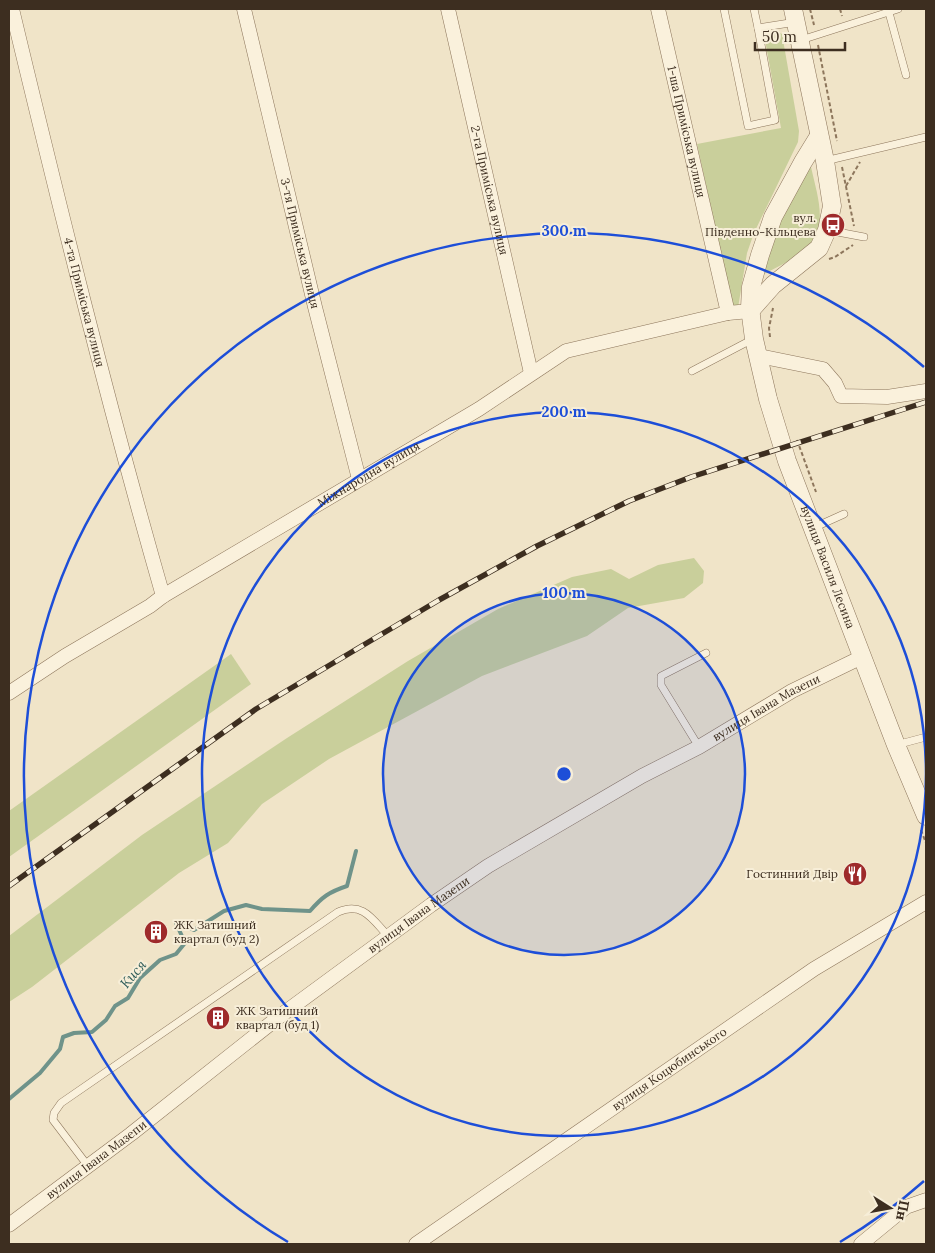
<svg xmlns="http://www.w3.org/2000/svg" width="935" height="1253" viewBox="0 0 935 1253" font-family="Lora,serif">
<style>
.green{fill:#c9cf9b}
.lines{fill:none;stroke-linecap:round;stroke-linejoin:round}
.stream{stroke:#6f938a;stroke-width:4}
.service-casing{stroke:#8d765c;stroke-width:8}
.minor-casing{stroke:#8d765c;stroke-width:15}
.tertiary-casing{stroke:#8d765c;stroke-width:19}
.path{stroke:#8d765c;stroke-width:2;stroke-dasharray:4 2.5;stroke-linecap:butt}
.service{stroke:#faf1dc;stroke-width:7}
.minor{stroke:#faf1dc;stroke-width:14}
.tertiary{stroke:#faf1dc;stroke-width:18}
.rail-casing{stroke:#3d2e20;stroke-width:5.5}
.rail{stroke:#f7eed8;stroke-width:4;stroke-dasharray:11;stroke-linecap:butt}
.ring{fill:none;stroke:#1d4ed8;stroke-width:2.5}
.labels{text-anchor:middle;stroke-width:4;stroke-linejoin:round;paint-order:stroke}
.street-label{font-size:12px;fill:#3d2e20;stroke:#f7eed8}
.poi-label{font-size:12px;fill:#3d2e20;stroke:#f7eed8;text-anchor:end}
.water-label{font-size:14px;font-style:italic;fill:#2f5d5a;stroke:#f7eed8}
.centre{fill:#1d4ed8;stroke:#f7eed8;stroke-width:2.5}
.ring-label{font-size:15px;text-anchor:middle;font-weight:bold;fill:#1d4ed8;stroke:#f7eed8;stroke-width:4;stroke-linejoin:round;paint-order:stroke}
</style>
<rect width="100%" height="100%" fill="#f0e4c8"/>
<!-- green -->
<g class="green">
<polygon points="771,31 777,31 782,34 799,131 798,142 754,233 747,253 738,308 733,308 697,144 781,128 765,40 766,35"/>
<path d="M811 167C818 199 832 234 798 256 786 263 773 269 760 276L776 226 792 195Z"/>
<polygon points="694,558 704,571 703,583 684,598 628,608 587,636 482,676 329,759 262,804 228,843 179,873 32,987 9,1002 9,936 142,835 287,738 408,661 498,609 572,577 611,569 629,579 658,565"/>
<polygon points="231,654 251,684 9,857 9,811"/>
</g>
<g class="lines">
<!-- stream -->
<path class="stream" d="M9 1099 40 1073 60 1049 63 1037 74 1033 92 1032 106 1020 115 1006 128 998 140 978 160 960 176 954 185 943 176 923 194 930 224 911 246 905 262 909 310 911C322 897 329 892 347 886L356 851"/>
<!-- service casing -->
<g class="service-casing">
<g id="service">
<polyline points="724,9 748,126 775,120 758,28 796,22"/>
<polyline points="754,9 758,28"/>
<polyline points="888,9 906,75"/>
<polyline points="801,40 898,9"/>
<polyline points="825,161 926,137"/>
<polyline points="827,230 864,237"/>
<polyline points="692,371 753,339"/>
<polyline points="813,528 844,514"/>
<polyline points="896,745 926,737"/>
<polyline points="699,747 661,685 661,676 706,653"/>
<path d="M88 1166 53 1120 54 1113 61 1103 338 912C363 901 373 920 388 936"/>
</g>
</g>
<!-- minor casing -->
<g class="minor-casing">
<g id="minor">
<path id="s1" d="M12 9C59 205 107 401 163 596"/>
<path id="s2" d="M244 9 315 307 359 479"/>
<path id="s3" d="M448 9 531 373"/>
<path id="s4" d="M658 9 728 313"/>
<polyline points="759,356 823,369 835,383 841,396 887,397 926,391"/>
<path id="s5" d="M9 693 65 656 150 606 163 596 479 409 566 351 728 313 750 311"/>
<path id="s6" d="M9 1225 131 1134 280 1016 431 905 488 866 642 776 699 747 792 691 862 657"/>
<path id="s7" d="M416 1244 814 969 926 902"/>
<polyline points="861,1244 906,1207 926,1200"/>
</g>
</g>
<!-- tertiary casing -->
<g class="tertiary-casing">
<g id="tertiary">
<path id="s8" d="M819 136 803 162 773 217 760 255 751 287 750 308 754 339 768 399 787 461 896 745 926 816"/>
<polyline points="750,311 773,285 819,248 827,230 832,206 825,161 793,9"/>
</g>
</g>
<!-- path -->
<g class="path">
<polyline points="810,9 814,25"/>
<polyline points="840,9 842,16"/>
<polyline points="818,45 837,141"/>
<polyline points="842,167 854,226"/>
<polyline points="846,186 860,162"/>
<polyline points="829,259 835,257 853,245"/>
<polyline points="770,337 769,328 773,308"/>
<polyline points="797,440 816,492"/>
<polyline points="921,830 926,843"/>
</g>
<!-- service -->
<use href="#service" class="service"/>
<!-- minor -->
<use href="#minor" class="minor"/>
<!-- tertiary -->
<use href="#tertiary" class="tertiary"/>
<!-- rail casing -->
<g class="rail-casing">
<polyline id="rail" points="9,886 256,709 439,600 537,546 629,501 691,477 926,402"/>
</g>
<!-- rail -->
<use href="#rail" class="rail"/>
</g>
<!-- distance rings -->
<circle cx="564" cy="774" r="181" fill="#1d4ed8" fill-opacity=".12"/>
<g class="ring">
<circle cx="564" cy="774" r="181"/>
<circle cx="564" cy="774" r="362"/>
<path d="M924 1181A543 543 0 0 1 840 1242M288 1242A543 543 0 1 1 924 367"/>
</g>
<!-- icons -->
<defs>
<g id="bus-disc" transform="scale(1.25)"><circle r="9.5" fill="#9e2a2b" stroke="#f7eed8"/><path d="M-5-6H5V4H4V6H2V4H-2V6H-4V4H-5ZM-3.5-4V0h7V-4ZM-3.5 1.2v1.5H-2V1.2ZM2 1.2v1.5H3.5V1.2Z" fill="#fff"/></g>
<g id="restaurant-disc" transform="scale(1.25)"><circle r="9.5" fill="#9e2a2b" stroke="#f7eed8"/><path d="M-5-6h1v4h1v-4h1v4h1v-4h1v5L-1.5 .5V6h-2V.5L-5-1ZM5-6V6H3V1.5H1.5Q1.5-4 5-6Z" fill="#fff"/></g>
<g id="building-disc" transform="scale(1.25)"><circle r="9.5" fill="#9e2a2b" stroke="#f7eed8"/><path d="M-4-6H4V6H1V3H-1V6H-4ZM-2.5-4.3h1.7v1.8h-1.7ZM.8-4.3h1.7v1.8H.8ZM-2.5-1h1.7V.8h-1.7ZM.8-1h1.7V.8H.8Z" fill="#fff"/></g>
</defs>
<g fill-rule="evenodd">
<use href="#bus-disc" x="833" y="225"/>
<use href="#restaurant-disc" x="855" y="874"/>
<use href="#building-disc" x="156" y="932"/>
<use href="#building-disc" x="218" y="1018"/>
</g>
<g class="labels">
<!-- street labels -->
<g class="street-label">
<text dy="4" stroke="none"><textPath href="#s4" startOffset="126">1-ша Приміська вулиця</textPath></text>
<text dy="4" stroke="none"><textPath href="#s3" startOffset="186">2-га Приміська вулиця</textPath></text>
<text dy="4" stroke="none"><textPath href="#s2" startOffset="241">3-тя Приміська вулиця</textPath></text>
<text dy="4" stroke="none"><textPath href="#s1" startOffset="302">4-та Приміська вулиця</textPath></text>
<text dy="4" stroke="none"><textPath href="#s5" startOffset="421">Міжнародна вулиця</textPath></text>
<text dy="4" stroke="none"><textPath href="#s8" startOffset="459">вулиця Василя Лесина</textPath></text>
<text dy="4" stroke="none"><textPath href="#s6" startOffset="919">вулиця Івана Мазепи</textPath></text>
<text dy="4" stroke="none"><textPath href="#s6" startOffset="514">вулиця Івана Мазепи</textPath></text>
<text dy="4" stroke="none"><textPath href="#s7" startOffset="308">вулиця Коцюбинського</textPath></text>
<text dy="4" stroke="none"><textPath href="#s6" startOffset="109">вулиця Івана Мазепи</textPath></text>
</g>
<!-- poi labels -->
<g class="poi-label">
<text x="816" y="222">вул.<tspan x="816" dy="14">Південно-Кільцева</tspan></text>
<text x="838" y="878">Гостинний Двір</text>
<text x="174" y="929" text-anchor="start">ЖК Затишний<tspan x="174" dy="14">квартал (буд 2)</tspan></text>
<text x="236" y="1015" text-anchor="start">ЖК Затишний<tspan x="236" dy="14">квартал (буд 1)</tspan></text>
</g>
<!-- water labels -->
<g class="water-label">
<text transform="translate(133 974) rotate(-50)" y="5">Кися</text>
</g>
</g>
<circle cx="564" cy="774" r="8" class="centre"/>
<g class="ring-label">
<text x="564" y="236">300 m</text>
<text x="564" y="417">200 m</text>
<text x="564" y="598">100 m</text>
</g>
<!-- border -->
<rect width="935" height="1253" fill="none" stroke="#3d2e20" stroke-width="20"/>
<!-- north arrow -->
<g transform="translate(890 1208) rotate(101)" stroke="#f7eed8" stroke-width="4" paint-order="stroke">
<path d="M0-4L9 19L0 12L-9 19Z" fill="#3d2e20"/>
<text y="-8" font-size="14" font-weight="bold" text-anchor="middle" fill="#3d2e20">Пн</text>
</g>
<!-- scale -->
<path d="M755 42v8h90v-8" fill="none" stroke="#3d2e20" stroke-width="2.5"/>
<text x="762" y="42" font-size="15" fill="#3d2e20" stroke="#f7eed8" stroke-width="4" paint-order="stroke">50 m</text>
</svg>
